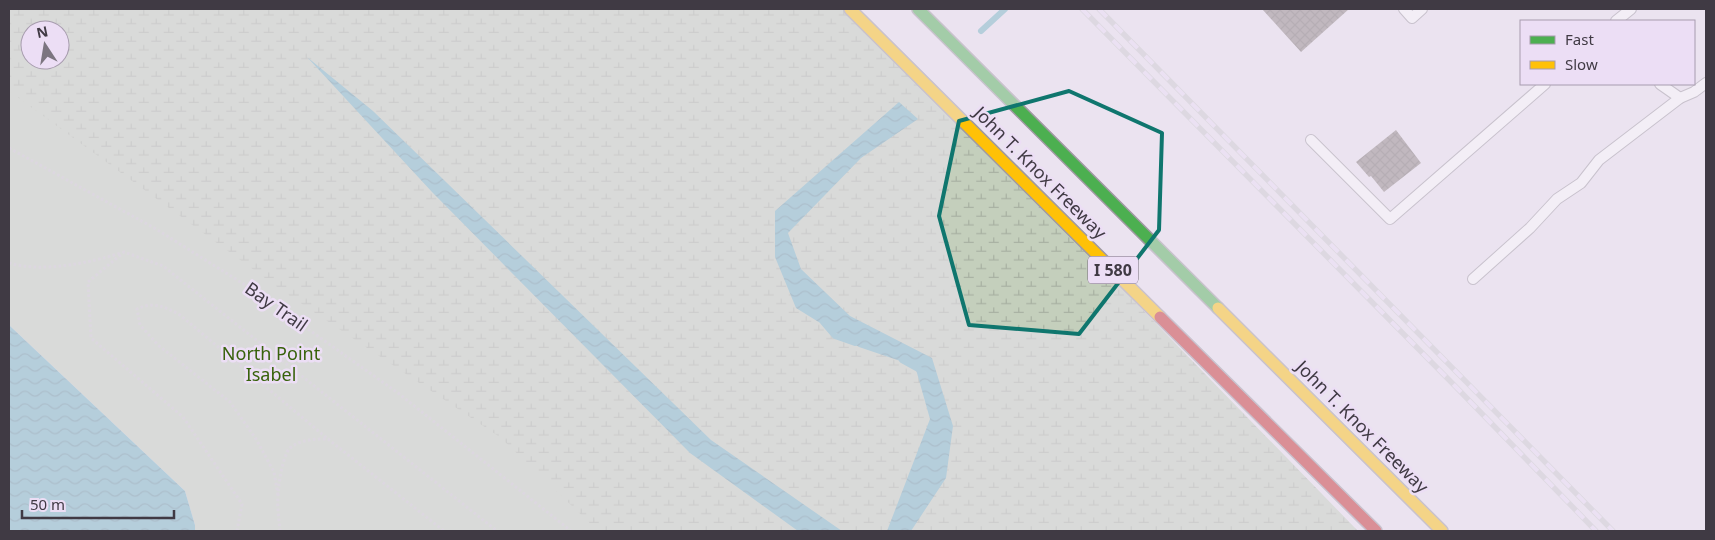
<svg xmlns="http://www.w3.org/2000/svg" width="1715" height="540" viewBox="0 0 1715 540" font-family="'Noto Sans',sans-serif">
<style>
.green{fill:#c4cfbc;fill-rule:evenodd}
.wetland{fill:url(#wetland-marsh);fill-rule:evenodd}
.water{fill:url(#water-waves)}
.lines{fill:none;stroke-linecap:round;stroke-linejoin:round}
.stream{stroke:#74b3c2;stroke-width:6}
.building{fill:url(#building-cross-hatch)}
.lane-casing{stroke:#9f99a2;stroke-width:12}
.fast-casing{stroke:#9f99a2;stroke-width:14}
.slow-casing{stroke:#9f99a2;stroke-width:14}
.jam-casing{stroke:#9f99a2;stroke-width:14}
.path{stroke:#cbc8cc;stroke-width:3;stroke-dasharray:2.5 2.5;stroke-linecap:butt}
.lane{stroke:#fcfbfd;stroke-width:10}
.fast{stroke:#4caf50;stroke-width:11}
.slow{stroke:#ffc107;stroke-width:11}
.jam{stroke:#c62828;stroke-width:11}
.rail-casing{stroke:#cdcbcf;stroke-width:5.5}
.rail{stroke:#ecdef5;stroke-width:4;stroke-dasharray:11;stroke-linecap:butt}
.marked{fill:none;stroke:#0f766e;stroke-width:4;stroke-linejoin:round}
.labels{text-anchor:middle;stroke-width:5;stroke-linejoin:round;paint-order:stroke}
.shield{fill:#ecdef5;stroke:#746b79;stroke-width:1}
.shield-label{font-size:16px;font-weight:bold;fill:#403a44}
.street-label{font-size:18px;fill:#403a44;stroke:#ecdef5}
.park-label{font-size:18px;fill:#38620c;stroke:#ecdef5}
</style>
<defs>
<pattern id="wetland-marsh" width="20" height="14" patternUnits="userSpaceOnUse" patternTransform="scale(1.25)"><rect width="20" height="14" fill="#c4cfbc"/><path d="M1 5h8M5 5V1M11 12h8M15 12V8" fill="none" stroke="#a9b2a3"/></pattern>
<pattern id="water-waves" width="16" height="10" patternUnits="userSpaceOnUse" patternTransform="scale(1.25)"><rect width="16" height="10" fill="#74b3c2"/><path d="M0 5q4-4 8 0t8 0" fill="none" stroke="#61939f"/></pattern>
<pattern id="building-cross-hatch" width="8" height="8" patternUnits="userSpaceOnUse" patternTransform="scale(1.25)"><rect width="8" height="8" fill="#8f8483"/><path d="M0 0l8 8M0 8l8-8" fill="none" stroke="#766d6d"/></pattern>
</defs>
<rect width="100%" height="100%" fill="#ebe3f0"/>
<!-- green -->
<path class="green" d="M9 9H150L669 531H195V525L185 491 9 325ZM30 30H60V60H30Z"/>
<!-- wetland -->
<path class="wetland" d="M9 9H850L1358 531H598L501 438 284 292 9 91ZM30 30H60V60H30Z"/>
<!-- water -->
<g class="water">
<polygon points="307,57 373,111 711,440 842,531 798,531 690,453 432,192"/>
<polygon points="899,102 918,119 861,158 788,233 801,269 850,316 932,358 953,426 946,478 911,531 887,531 930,419 915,366 859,347 796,308 775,257 775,211"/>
<polygon points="9,325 185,491 195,525 195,531 9,531"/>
</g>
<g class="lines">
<!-- stream -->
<g class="stream">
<polyline points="981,31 1005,9"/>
<polyline points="823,322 835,336 855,343"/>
<polyline points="902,360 922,371"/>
</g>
</g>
<!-- building -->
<g class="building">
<polygon points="1262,9 1349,9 1301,52"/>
<polygon points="1396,130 1421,163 1384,192 1371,176 1369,177 1356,162"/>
</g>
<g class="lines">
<!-- lane casing -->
<g class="lane-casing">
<g id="lane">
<polyline points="1404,9 1412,18 1422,9"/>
<polyline points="1616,21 1631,9"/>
<polyline points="1660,84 1680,98"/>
<polyline points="1311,140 1390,219 1545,84"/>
<polyline points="1473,279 1530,228 1557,199 1581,183 1599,160 1680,98 1694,92 1706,83"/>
</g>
</g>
<!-- fast casing -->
<g class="fast-casing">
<polyline id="fast" points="918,9 1218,308"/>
</g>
<!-- slow casing -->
<g class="slow-casing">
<g id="slow">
<polyline points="850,9 1160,317"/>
<polyline points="1218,308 1442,531"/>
</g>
</g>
<!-- jam casing -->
<g class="jam-casing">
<polyline id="jam" points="1160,317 1376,531"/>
</g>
<!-- path -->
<g class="path">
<polyline points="9,148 156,229 250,288 398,393 571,531"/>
<path d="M9 263C42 273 89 263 121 253"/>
<path d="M278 495 274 472 256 439 230 402 158 345 140 325 137 309C153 301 166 307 180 315L328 439"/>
<polyline points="237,531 242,504 183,417 91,338 88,282 124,252 163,266 497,531"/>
<path d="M280 531C279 520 277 508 278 496 278 486 283 454 290 448 301 439 315 439 328 439L444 531"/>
</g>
<!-- lane -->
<use href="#lane" class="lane"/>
<!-- fast -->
<use href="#fast" class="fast"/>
<!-- slow -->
<use href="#slow" class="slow"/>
<!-- jam -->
<use href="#jam" class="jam"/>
<!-- rail casing -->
<g class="rail-casing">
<g id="rail">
<polyline points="1082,9 1455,386 1596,531"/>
<polyline points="1099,9 1613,531"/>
</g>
</g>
<!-- rail -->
<use href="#rail" class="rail"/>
</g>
<!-- marked area -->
<path d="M0 0H1715V540H0ZM1069 91 1162 133 1159 230 1079 334 969 325 939 216 959 121Z" fill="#ebe3f0" fill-opacity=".55" fill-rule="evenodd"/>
<path class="marked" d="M1069 91 1162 133 1159 230 1079 334 969 325 939 216 959 121Z"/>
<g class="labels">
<!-- shield labels -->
<rect class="shield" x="1088" y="256.5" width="50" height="27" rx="4"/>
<g class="shield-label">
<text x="1113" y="276">I 580</text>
</g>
<!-- street labels -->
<g class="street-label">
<text transform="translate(1040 173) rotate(45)" y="6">John T. Knox Freeway</text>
<text transform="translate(276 307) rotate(35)" y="6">Bay Trail</text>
<text transform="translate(1362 427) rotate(45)" y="6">John T. Knox Freeway</text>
</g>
<!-- park labels -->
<g class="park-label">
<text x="271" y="360">North Point<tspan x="271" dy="21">Isabel</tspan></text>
</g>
</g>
<!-- border -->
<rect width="1715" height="540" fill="none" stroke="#403a44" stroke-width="20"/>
<!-- legend -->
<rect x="1520" y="20" width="175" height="65" fill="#ecdef5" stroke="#a79cae"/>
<rect x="1530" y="36" width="25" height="8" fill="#4caf50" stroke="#a79cae"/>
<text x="1565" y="45" font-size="15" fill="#403a44">Fast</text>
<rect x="1530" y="61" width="25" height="8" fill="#ffc107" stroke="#a79cae"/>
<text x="1565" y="70" font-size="15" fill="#403a44">Slow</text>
<!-- north arrow -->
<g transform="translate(45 45) rotate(348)"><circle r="24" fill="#ecdef5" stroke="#a79cae"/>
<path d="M0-4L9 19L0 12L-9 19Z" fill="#7c7580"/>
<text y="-8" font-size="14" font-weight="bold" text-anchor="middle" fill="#403a44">N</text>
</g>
<!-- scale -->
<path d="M22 510v8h152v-8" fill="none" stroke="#403a44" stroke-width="2.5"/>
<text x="30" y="510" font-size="15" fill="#403a44" stroke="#ecdef5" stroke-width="4" paint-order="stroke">50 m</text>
</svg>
